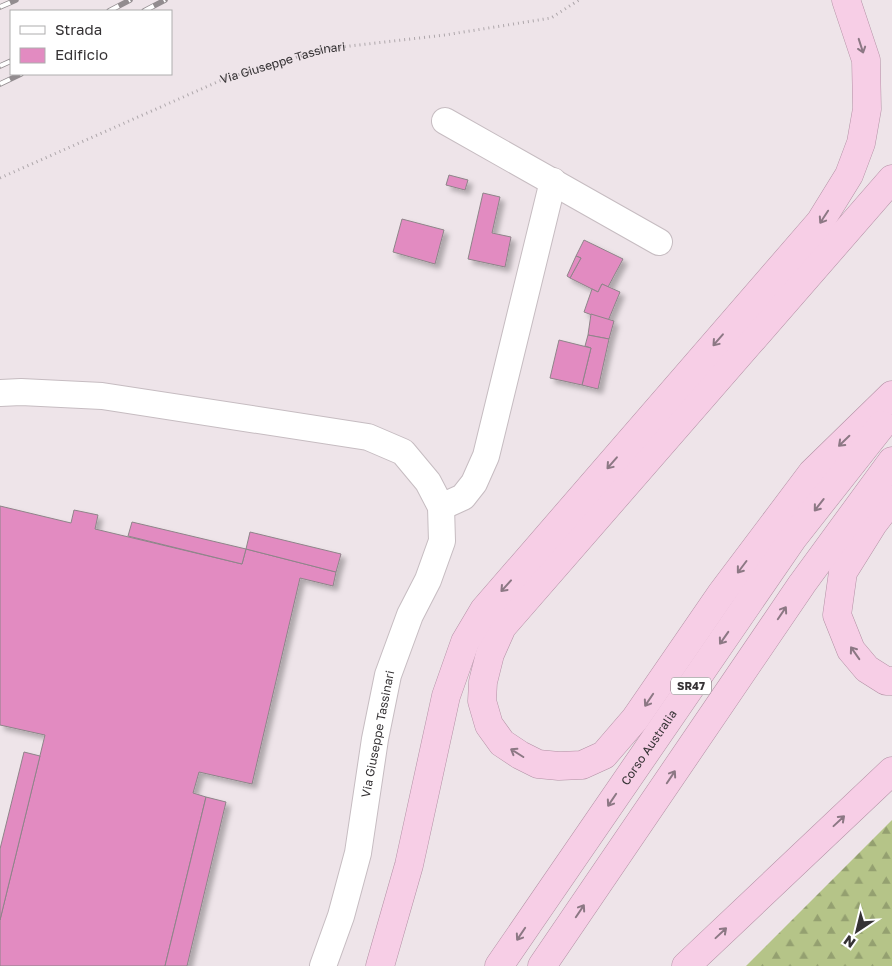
<svg xmlns="http://www.w3.org/2000/svg" width="892" height="966" viewBox="0 0 892 966" font-family="'Golos Text',sans-serif">
<style>
.forest{fill:url(#forest-firs)}
.building{fill:#e28bc1;stroke:#8e8489;filter:url(#shadow)}
.lines{fill:none;stroke-linecap:round;stroke-linejoin:round}
.minor-casing{stroke:#c6bcc1;stroke-width:28}
.trunk-casing{stroke:#b290a4;stroke-width:29}
.path{stroke:#aea7ab;stroke-width:3;stroke-dasharray:1 4;stroke-linecap:butt}
.minor{stroke:#fff;stroke-width:26}
.trunk{stroke:#f7cee6;stroke-width:28}
.rail-casing{stroke:#928c8f;stroke-width:5.5}
.rail{stroke:#fff;stroke-width:4;stroke-dasharray:11;stroke-linecap:butt}
.oneway{stroke:#8c7884}
.labels{text-anchor:middle;stroke-width:4;stroke-linejoin:round;paint-order:stroke}
.shield{fill:#fff;stroke:#727071;stroke-width:1}
.shield-label{font-size:11px;font-weight:bold;fill:#353234}
.street-label{font-size:12px;fill:#353234;stroke:#fff}
</style>
<defs>
<pattern id="forest-firs" width="22" height="20" patternUnits="userSpaceOnUse" patternTransform="scale(1.25)"><rect width="22" height="20" fill="#b5c488"/><path d="M5 1l3.5 6h-7zM16 11l3.5 6h-7z" fill="#94a070"/></pattern>
<filter id="shadow"><feDropShadow dx="4.5" dy="4.5" stdDeviation="2.5" flood-color="#0004"/></filter>
</defs>
<rect width="100%" height="100%" fill="#eee4e9"/>
<!-- forest -->
<polygon class="forest" points="892,820 892,966 746,966"/>
<!-- building -->
<g class="building">
<polygon points="449,175 468,180 465,190 446,185"/>
<polygon points="483,193 500,197 492,233 511,237 505,267 468,259"/>
<polygon points="402,219 444,230 435,264 393,252"/>
<polygon points="584,240 623,259 608,287 602,284 598,292 570,278 581,258 576,256"/>
<polygon points="576,256 581,258 570,278 567,276"/>
<polygon points="602,284 620,292 608,321 584,312 592,289 598,292"/>
<polygon points="591,314 614,321 609,339 588,335"/>
<polygon points="588,335 609,339 598,389 582,385 591,348 585,346"/>
<polygon points="559,340 591,348 582,385 550,378"/>
<polygon points="0,506 71,523 74,510 98,515 95,529 242,564 246,549 336,572 333,586 300,578 252,784 199,772 193,793 206,797 165,966 0,966 0,920 45,735 0,725"/>
<polygon points="132,522 246,549 242,564 128,536"/>
<polygon points="250,532 341,554 336,572 246,549"/>
<polygon points="24,752 40,756 0,920 0,849"/>
<polygon points="206,797 226,802 187,966 165,966"/>
</g>
<g class="lines">
<!-- minor casing -->
<g class="minor-casing">
<g id="minor">
<polyline points="445,121 659,242"/>
<polyline points="0,393 21,392 102,396 368,437 403,452 428,482 441,507 442,541 428,580 410,615 388,675 375,739 358,853 341,916 323,966"/>
<polyline points="441,507 463,497 474,483 486,456 553,181"/>
</g>
</g>
<!-- trunk casing -->
<g class="trunk-casing">
<g id="trunk">
<polyline points="892,179 502,627 490,654 483,682 482,701 489,725 502,743 520,755 538,764 559,766 582,765 604,755 635,719 721,594 812,473 892,395"/>
<polyline points="892,499 873,524 843,572 837,615 851,650 867,669 886,681 892,681"/>
<polyline points="380,966 409,865 446,696 465,642 484,610 820,222 849,175 861,143 867,109 866,60 846,0"/>
<path id="s2" d="M499 966 793 538 882 425"/>
<polyline points="542,966 802,584 892,461"/>
<polyline points="686,966 892,771"/>
</g>
</g>
<!-- path -->
<path class="path" id="s1" d="M0 178 224 79 324 49 445 35 551 18 579 0"/>
<!-- minor -->
<use href="#minor" class="minor"/>
<!-- trunk -->
<use href="#trunk" class="trunk"/>
<!-- rail casing -->
<g class="rail-casing">
<g id="rail">
<polyline points="0,7 16,0"/>
<polyline points="109,11 130,0"/>
<polyline points="144,11 165,0"/>
<polyline points="0,66 11,61"/>
<polyline points="0,84 21,74"/>
</g>
</g>
<!-- rail -->
<use href="#rail" class="rail"/>
</g>
<!-- one-way arrows -->
<defs><path id="oneway-shaft" d="M-6 0H5M1.5-3L5.5 0L1.5 3" fill="none" stroke-width="1.6" stroke-linecap="round" stroke-linejoin="round" transform="scale(1.25)"/></defs>
<g class="oneway">
<use href="#oneway-shaft" transform="translate(861 46) rotate(72)"/>
<use href="#oneway-shaft" transform="translate(824 217) rotate(123)"/>
<use href="#oneway-shaft" transform="translate(718 340) rotate(131)"/>
<use href="#oneway-shaft" transform="translate(844 441) rotate(136)"/>
<use href="#oneway-shaft" transform="translate(612 463) rotate(131)"/>
<use href="#oneway-shaft" transform="translate(819 505) rotate(128)"/>
<use href="#oneway-shaft" transform="translate(742 567) rotate(127)"/>
<use href="#oneway-shaft" transform="translate(506 586) rotate(132)"/>
<use href="#oneway-shaft" transform="translate(782 613) rotate(-56)"/>
<use href="#oneway-shaft" transform="translate(724 638) rotate(125)"/>
<use href="#oneway-shaft" transform="translate(855 653) rotate(-125)"/>
<use href="#oneway-shaft" transform="translate(649 700) rotate(124)"/>
<use href="#oneway-shaft" transform="translate(517 753) rotate(-148)"/>
<use href="#oneway-shaft" transform="translate(671 777) rotate(-56)"/>
<use href="#oneway-shaft" transform="translate(612 800) rotate(124)"/>
<use href="#oneway-shaft" transform="translate(839 821) rotate(-43)"/>
<use href="#oneway-shaft" transform="translate(580 911) rotate(-56)"/>
<use href="#oneway-shaft" transform="translate(721 933) rotate(-43)"/>
<use href="#oneway-shaft" transform="translate(521 934) rotate(124)"/>
</g>
<g class="labels">
<!-- shield labels -->
<rect class="shield" x="671" y="677.5" width="40" height="17" rx="4"/>
<g class="shield-label">
<text x="691" y="690">SR47</text>
</g>
<!-- street labels -->
<g class="street-label">
<text dy="4" stroke="none"><textPath href="#s1" startOffset="306">Via Giuseppe Tassinari</textPath></text>
<text transform="translate(378 734) rotate(-79)" y="4">Via Giuseppe Tassinari</text>
<text dy="4" stroke="none"><textPath href="#s2" startOffset="265">Corso Australia</textPath></text>
</g>
</g>
<!-- legend -->
<rect x="10" y="10" width="162" height="65" fill="#ffffff" stroke="#aeadae"/>
<rect x="20" y="26" width="25" height="8" fill="#ffffff" stroke="#aeadae"/>
<text x="55" y="35" font-size="15" fill="#353234">Strada</text>
<rect x="20" y="48" width="25" height="15" fill="#e28bc1" stroke="#aeadae"/>
<text x="55" y="60" font-size="15" fill="#353234">Edificio</text>
<!-- north arrow -->
<g transform="translate(857 931) rotate(215)" stroke="#ffffff" stroke-width="4" paint-order="stroke">
<path d="M0-4L9 19L0 12L-9 19Z" fill="#353234"/>
<text y="-8" font-size="14" font-weight="bold" text-anchor="middle" fill="#353234">N</text>
</g>
</svg>
